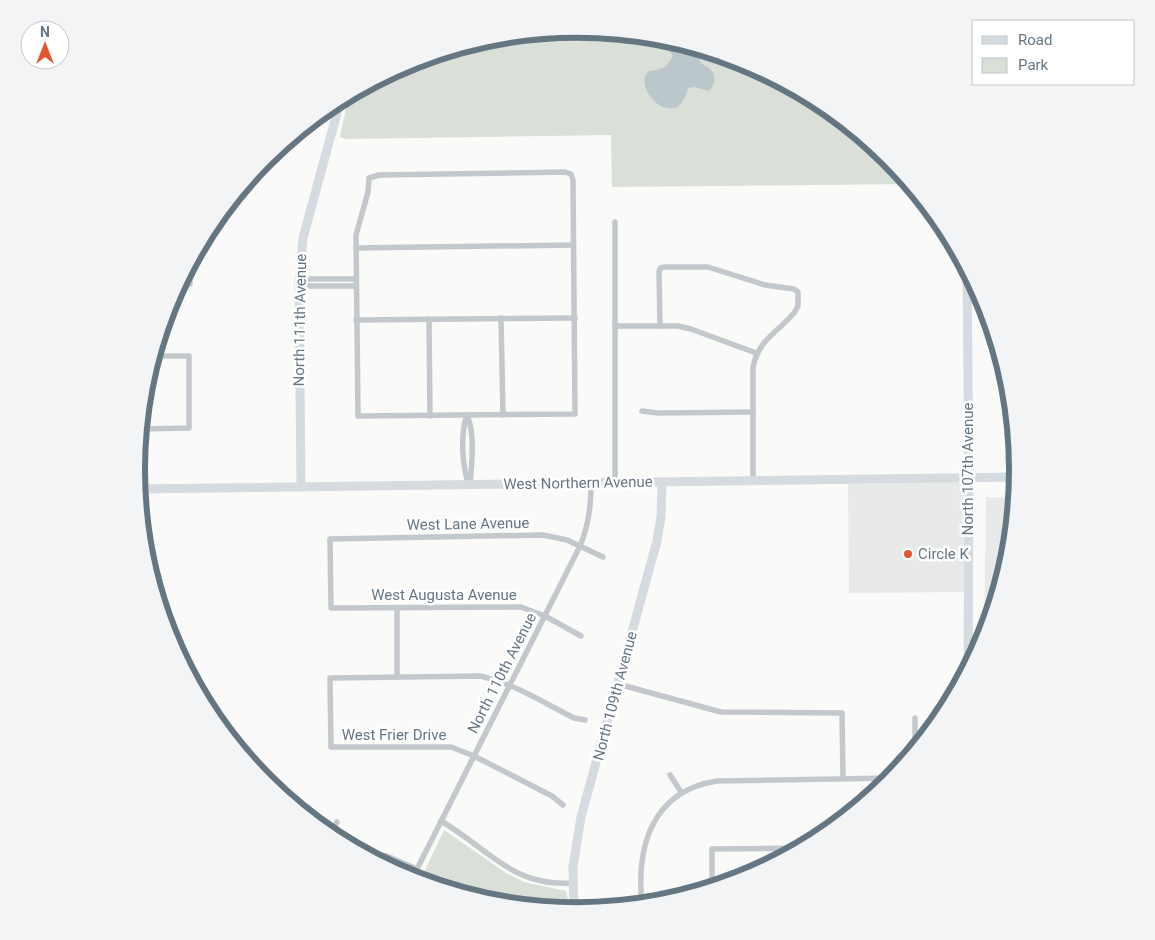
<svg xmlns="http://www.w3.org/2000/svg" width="1155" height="940" viewBox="0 0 1155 940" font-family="Roboto,sans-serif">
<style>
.built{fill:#e8e9e9}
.green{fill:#dadfd7}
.water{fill:#bbc7cb}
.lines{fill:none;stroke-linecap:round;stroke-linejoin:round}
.street{stroke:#c3c8cc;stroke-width:5.5}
.secondary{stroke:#d6dbdf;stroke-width:9}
.primary{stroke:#d6dbdf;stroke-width:9}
.poi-dot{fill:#e4572e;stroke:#fff;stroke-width:2}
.labels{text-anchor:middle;stroke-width:5;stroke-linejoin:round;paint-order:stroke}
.street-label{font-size:15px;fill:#657683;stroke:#fff}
.poi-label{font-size:15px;fill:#657683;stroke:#fff;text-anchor:start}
.rim{fill:none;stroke:#657683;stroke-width:6}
</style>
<rect width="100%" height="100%" fill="#fafaf8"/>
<!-- built -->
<g class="built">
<polygon points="964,482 965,592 849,593 848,484"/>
<polygon points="986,497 1016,498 1010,556 984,641"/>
</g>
<!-- green -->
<g class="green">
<polygon points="578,29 664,37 747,62 823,103 890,158 911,184 612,187 611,135 346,139 340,137 349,94 409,62 492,37"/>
<polygon points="444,830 506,873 524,882 566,891 570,910 491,903 420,881"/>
</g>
<!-- water -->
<path class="water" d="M642 35 664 37 701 49 700 62C703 65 707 66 710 69 717 76 715 87 708 91L694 87 688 88C677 136 630 87 649 71 662 69 666 69 673 56 666 42 649 48 642 35Z"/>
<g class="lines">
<!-- street -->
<g class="street">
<polygon points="565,172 571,174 573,180 575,414 358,416 356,235 368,192 369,178 379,175"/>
<polyline points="615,222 615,482"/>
<polyline points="356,248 573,245"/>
<polyline points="299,283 309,279 356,279"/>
<polyline points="299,283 310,286 356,286"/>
<polyline points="179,284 190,284 190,264"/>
<polyline points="501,318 503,415"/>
<polyline points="429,319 430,416"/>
<polyline points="356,320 575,318"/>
<polyline points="615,326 678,326 691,329 756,353"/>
<path d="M660 326 659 272 660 268 665 267H708L765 285 794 289 798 292V306L794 313C777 333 759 339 753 367V481"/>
<polyline points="642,411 658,413 753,412"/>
<path d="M467 415C460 434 462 466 469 485"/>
<path d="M467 415C475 433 472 464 470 483"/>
<polyline points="140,429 189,428 189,356 153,356"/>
<polyline points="397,608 397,677"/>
<polyline points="581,636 545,616 521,607 331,608 330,539 543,535 567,540 603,557"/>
<polyline points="618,684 721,712 842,713 843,778"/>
<polyline points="915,718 915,751"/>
<polyline points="670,775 681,792"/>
<path d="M563 805 552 796 474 756 451 747H331L330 678 480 676C513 683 544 703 574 718L585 720"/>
<path d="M441 821C489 849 512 887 573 883"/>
<polyline points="332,836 332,830 337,822"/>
<path d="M363 853 387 856 417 869 580 546C589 524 591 505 591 482"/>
<polyline points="712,888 712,849 802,848"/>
<path d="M642 905C636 846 652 791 717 781L893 778"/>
</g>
<!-- secondary -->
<g class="secondary">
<polyline points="967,267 969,490 968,672"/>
<polyline points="301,487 299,283 303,238 341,98"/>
<polyline points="574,911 573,867 581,817 657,541 661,517 662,482"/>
</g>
<!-- primary -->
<polyline class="primary" points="138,489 1018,477"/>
</g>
<!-- markers -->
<circle class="poi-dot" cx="908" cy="554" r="5"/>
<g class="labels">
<!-- street labels -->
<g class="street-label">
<text transform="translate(300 320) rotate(-89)" y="5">North 111th Avenue</text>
<text transform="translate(968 469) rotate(-90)" y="5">North 107th Avenue</text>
<text transform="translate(578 483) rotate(-1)" y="5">West Northern Avenue</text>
<text transform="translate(468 524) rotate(-1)" y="5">West Lane Avenue</text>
<text x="444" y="600">West Augusta Avenue</text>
<text transform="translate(502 673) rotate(-63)" y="5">North 110th Avenue</text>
<text transform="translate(615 696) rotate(-75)" y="5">North 109th Avenue</text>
<text x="394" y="740">West Frier Drive</text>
</g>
<!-- poi labels -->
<g class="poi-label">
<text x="918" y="559">Circle K</text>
</g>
</g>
<!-- crop -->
<path d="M0 0H1155V940H0ZM145 470a432 432 0 1 1 864 0a432 432 0 1 1-864 0Z" fill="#f3f4f5" fill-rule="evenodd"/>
<path class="rim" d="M145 470a432 432 0 1 1 864 0a432 432 0 1 1-864 0Z"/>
<!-- legend -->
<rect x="972" y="20" width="162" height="65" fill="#ffffff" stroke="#c1c8cd"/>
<rect x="982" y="36" width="25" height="8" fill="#d6dbdf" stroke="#c1c8cd"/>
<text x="1018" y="45" font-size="15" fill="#657683">Road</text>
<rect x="982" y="58" width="25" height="15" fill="#dadfd7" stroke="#c1c8cd"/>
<text x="1018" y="70" font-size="15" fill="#657683">Park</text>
<!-- north arrow -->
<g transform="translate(45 45)"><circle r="24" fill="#ffffff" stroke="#c1c8cd"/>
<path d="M0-4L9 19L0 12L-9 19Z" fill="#e4572e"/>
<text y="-8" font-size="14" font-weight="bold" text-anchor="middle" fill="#657683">N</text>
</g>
</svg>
